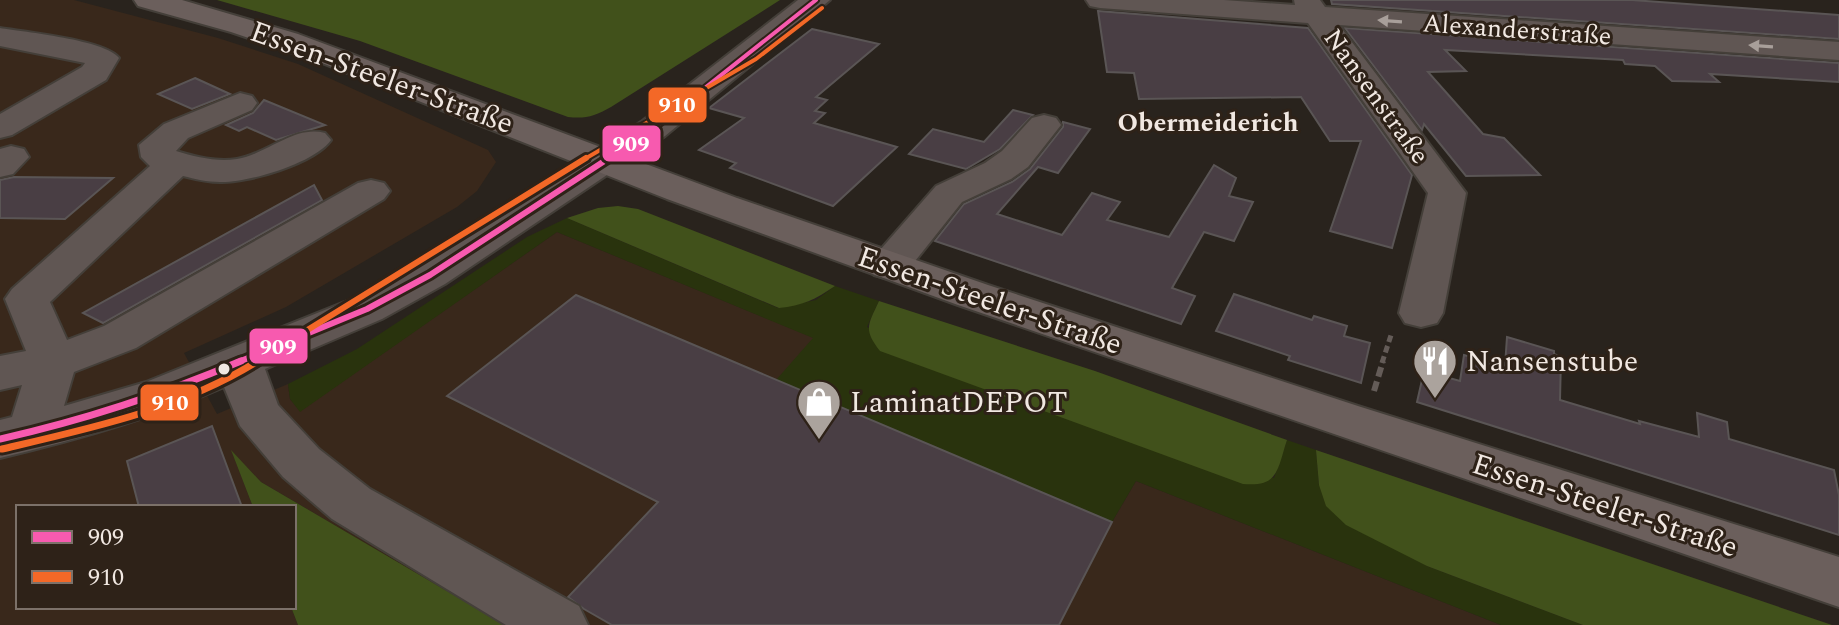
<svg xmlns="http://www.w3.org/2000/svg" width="1839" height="625" viewBox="0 0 1839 625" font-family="Spectral,serif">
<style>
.built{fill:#39281b}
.green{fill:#29330d}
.forest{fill:#41511b}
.building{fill:#493e44;stroke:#5a5555;stroke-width:2}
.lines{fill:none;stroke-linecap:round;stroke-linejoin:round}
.minor-casing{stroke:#443f39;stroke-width:4}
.major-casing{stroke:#443f39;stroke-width:4}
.path-far1{stroke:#645c58;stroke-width:5;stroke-dasharray:7 4;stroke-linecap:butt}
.path{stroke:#645c58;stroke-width:6;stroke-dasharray:10 5;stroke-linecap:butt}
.minor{fill:#605653;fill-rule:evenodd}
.major{fill:#6b5f5c;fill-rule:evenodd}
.bus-1-far2-casing{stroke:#2e2218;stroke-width:8}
.bus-1-far1-casing{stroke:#2e2218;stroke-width:12}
.bus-1-casing{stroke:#2e2218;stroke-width:13}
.bus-2-far2-casing{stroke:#2e2218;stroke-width:8}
.bus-2-far1-casing{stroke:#2e2218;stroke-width:12}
.bus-2-casing{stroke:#2e2218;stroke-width:13}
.bus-1-far2{stroke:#f75aaf;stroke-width:4}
.bus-1-far1{stroke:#f75aaf;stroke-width:6}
.bus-1{stroke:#f75aaf;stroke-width:7}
.bus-2-far2{stroke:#f36827;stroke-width:4}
.bus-2-far1{stroke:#f36827;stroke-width:6}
.bus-2{stroke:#f36827;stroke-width:7}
.oneway{fill:#a89f9a}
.bus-dot{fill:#f1e8e2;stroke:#2e2218;stroke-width:3}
.labels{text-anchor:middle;stroke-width:6;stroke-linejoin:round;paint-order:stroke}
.far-street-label{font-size:26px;fill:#f1e8e2;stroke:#2e2218}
.far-neighbourhood-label{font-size:26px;font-weight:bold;fill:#f1e8e2;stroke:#2e2218}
.street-label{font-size:30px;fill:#f1e8e2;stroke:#2e2218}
.poi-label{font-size:30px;fill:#f1e8e2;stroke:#2e2218;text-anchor:start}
.line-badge{stroke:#2e2218;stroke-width:3}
.badge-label{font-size:22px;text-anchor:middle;font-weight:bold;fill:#fff}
</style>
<rect width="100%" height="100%" fill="#29231d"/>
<!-- built -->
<polygon class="built" points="0,0 74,0 218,38 298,64 488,150 496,162 477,191 457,207 286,307 184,353 217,414 288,384 290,399 300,411 557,232 814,338 777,380 1112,522 1136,481 1501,625 505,625 261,482 232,452 253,507 18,507 18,607 291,607 298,625 0,625"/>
<!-- green -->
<polygon class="green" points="567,218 778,308 816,300 835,286 879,301 867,327 1274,478 1287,440 1316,450 1319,485 1427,566 1583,625 1501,625 1136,481 1112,522 776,380 813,338 557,232 300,412 290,399 288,384 357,349 527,237"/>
<!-- forest -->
<g class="forest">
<path d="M217 0H780L611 107C595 116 586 119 568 117L360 41Z"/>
<path d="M618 206 638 209 835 286C816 299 802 306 779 308L567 218 598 208Z"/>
<path d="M879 301 1095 371 1287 440C1277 470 1279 487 1243 484L880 351C863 329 868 325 879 301Z"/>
<polygon points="231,450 261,482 505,625 298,625 291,607 294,607 294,507 253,507"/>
<polygon points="1316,450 1832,625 1583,625 1427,566 1346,525 1326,506 1319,485"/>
</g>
<!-- building -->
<g class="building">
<polygon points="1331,0 1632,0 1839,15 1839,39 1332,4"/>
<polygon points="1098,11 1308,28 1412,175 1392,248 1330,231 1361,141 1330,141 1301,97 1139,99 1134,73 1107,72"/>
<polygon points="1345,28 1839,63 1839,82 1710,74 1719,82 1672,81 1655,66 1625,64 1623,60 1445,50 1466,71 1428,72 1483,134 1504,138 1540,175 1466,176 1424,124 1422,130"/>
<polygon points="812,29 879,44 816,97 827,100 815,111 825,113 814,123 897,147 833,206 730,168 736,163 699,150 744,118 709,108"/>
<polygon points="195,78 230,94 192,109 158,94"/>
<polygon points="264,100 325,125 276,140 247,127 239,131 226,125 253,113"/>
<polygon points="1013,110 1033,115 1000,149 966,169 909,154 933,129 984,142"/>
<polygon points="1063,122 1090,129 1058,173 1038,167 997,214 1062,235 1092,193 1120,202 1107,220 1169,237 1214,165 1236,178 1229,196 1253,202 1234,241 1204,232 1172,288 1195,296 1181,324 935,241 964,204 1012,182 1030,169 1063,127"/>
<polygon points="14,177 113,178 65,219 0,218 0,180"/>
<polygon points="314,185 322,200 103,323 83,313"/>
<polygon points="1234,294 1312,320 1314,316 1347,326 1344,336 1370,343 1361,383 1288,360 1290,356 1216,331"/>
<polygon points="576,295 1112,522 1059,625 612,625 584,609 568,597 658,502 447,396"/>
<polygon points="1507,337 1554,351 1554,354 1561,357 1560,400 1640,424 1639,421 1699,437 1697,413 1727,422 1729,439 1834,470 1839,495 1839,535 1417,402 1424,371 1460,381 1464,355 1505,366"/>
<polygon points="212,426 242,507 139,507 127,461"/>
</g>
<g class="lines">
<!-- minor casing -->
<g class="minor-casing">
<g id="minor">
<path d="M798 0H830L665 136 445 284 382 319 265 369 278 405 319 449 370 489 579 606 588 625H506L332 519 283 477 240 426 224 387C151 419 77 440 0 458V420L12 417 22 385 0 390V356L26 351 5 299 12 289 150 166 141 157 139 145 164 124 240 93 252 96 257 103 252 110 188 138 176 151C196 157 216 162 237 159 268 154 294 125 325 133L331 140C315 163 248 183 220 182 207 182 195 179 183 176L50 302 67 340 104 326 358 183 371 180 384 183 390 191 384 199 136 348 74 372 64 406 146 382 352 299 415 266 641 122Z"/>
<polygon points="1086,0 1224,0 1295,5 1294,0 1320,0 1325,7 1839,42 1839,60 1339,25 1466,193 1443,313 1437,323 1421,327 1405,323 1399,313 1428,193 1308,23 1100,8 1090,6"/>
<path d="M0 28C24 32 106 40 119 58L106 80 12 135 0 138V114L82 67 85 63 0 46Z"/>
<polygon points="1044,115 1056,118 1061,125 1028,167 1011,179 962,202 904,275 889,279 874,275 868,266 874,257 936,186 985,163 1002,151 1032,118"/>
<polygon points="11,146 24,149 29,157 13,174 0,177 0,149"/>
</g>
</g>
<!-- major casing -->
<g class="major-casing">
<polygon id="major" points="134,0 182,0 298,34 737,198 988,285 1361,407 1839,557 1839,607 958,305 667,199 322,63 231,32 138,6"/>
</g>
<!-- path-far1 -->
<polyline class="path-far1" points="1382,363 1392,332"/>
<!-- path -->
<polyline class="path" points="1374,391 1383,361"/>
<!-- minor -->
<use href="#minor" class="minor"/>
<!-- major -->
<use href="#major" class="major"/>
<!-- bus-1-far2 casing -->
<g class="bus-1-far2-casing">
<polyline id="bus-1-far2" points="606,160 653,129 816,0"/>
</g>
<!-- bus-1-far1 casing -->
<g class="bus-1-far1-casing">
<polyline id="bus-1-far1" points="236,363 367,309 430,275 609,158"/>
</g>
<!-- bus-1 casing -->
<g class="bus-1-casing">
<path id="bus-1" d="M0 439C85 420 161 395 241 361"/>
</g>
<!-- bus-2-far2 casing -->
<g class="bus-2-far2-casing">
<polyline id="bus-2-far2" points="583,160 756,59 822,8"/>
</g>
<!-- bus-2-far1 casing -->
<g class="bus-2-far1-casing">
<polyline id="bus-2-far1" points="254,363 586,158"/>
</g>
<!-- bus-2 casing -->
<g class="bus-2-casing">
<path id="bus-2" d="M2 449C88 429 182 409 258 361"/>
</g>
<!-- bus-1-far2 -->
<use href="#bus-1-far2" class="bus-1-far2"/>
<!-- bus-1-far1 -->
<use href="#bus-1-far1" class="bus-1-far1"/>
<!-- bus-1 -->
<use href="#bus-1" class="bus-1"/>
<!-- bus-2-far2 -->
<use href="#bus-2-far2" class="bus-2-far2"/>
<!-- bus-2-far1 -->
<use href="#bus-2-far1" class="bus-2-far1"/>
<!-- bus-2 -->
<use href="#bus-2" class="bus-2"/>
</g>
<!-- one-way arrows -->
<defs><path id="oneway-solid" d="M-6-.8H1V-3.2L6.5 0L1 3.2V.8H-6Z" transform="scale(2)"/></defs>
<g class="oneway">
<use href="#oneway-solid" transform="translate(1390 21) rotate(-176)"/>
<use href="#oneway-solid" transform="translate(1761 46) rotate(-176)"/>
</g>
<!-- icons -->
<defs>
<g id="restaurant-pin" transform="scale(2.3)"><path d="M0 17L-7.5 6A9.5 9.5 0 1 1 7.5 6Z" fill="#aba39d" stroke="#2e2218"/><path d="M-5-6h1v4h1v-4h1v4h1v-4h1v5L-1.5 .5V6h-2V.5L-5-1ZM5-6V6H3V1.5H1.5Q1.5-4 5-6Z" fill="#fff"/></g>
<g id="shop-pin" transform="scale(2.3)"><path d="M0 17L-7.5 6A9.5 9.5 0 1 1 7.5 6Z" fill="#aba39d" stroke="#2e2218"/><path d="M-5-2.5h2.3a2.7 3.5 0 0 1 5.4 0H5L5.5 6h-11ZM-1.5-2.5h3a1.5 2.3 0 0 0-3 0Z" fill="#fff"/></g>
</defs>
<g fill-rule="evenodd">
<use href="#restaurant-pin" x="1435" y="361"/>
<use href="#shop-pin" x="819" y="402"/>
</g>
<!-- markers -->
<circle class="bus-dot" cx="224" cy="369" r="7"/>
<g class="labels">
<!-- far-street labels -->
<g class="far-street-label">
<text transform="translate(1517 29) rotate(4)" y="9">Alexanderstraße</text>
<text transform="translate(1377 96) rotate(54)" y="9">Nansenstraße</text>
</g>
<!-- far-neighbourhood labels -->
<g class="far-neighbourhood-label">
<text x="1208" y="131">Obermeiderich</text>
</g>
<!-- street labels -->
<g class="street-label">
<text transform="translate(382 77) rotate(20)" y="10">Essen-Steeler-Straße</text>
<text transform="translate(990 300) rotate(19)" y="10">Essen-Steeler-Straße</text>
<text transform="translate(1605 505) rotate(18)" y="10">Essen-Steeler-Straße</text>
</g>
<!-- poi labels -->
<g class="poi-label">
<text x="1466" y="371">Nansenstube</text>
<text x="850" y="412">LaminatDEPOT</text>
</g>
</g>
<g class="line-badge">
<rect x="647" y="86" width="61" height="38" rx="8" fill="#f36827"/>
<rect x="601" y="124" width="61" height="39" rx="8" fill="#f75aaf"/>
<rect x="248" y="327" width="61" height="38" rx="8" fill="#f75aaf"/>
<rect x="139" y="383" width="61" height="39" rx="8" fill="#f36827"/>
</g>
<g class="badge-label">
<text x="677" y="112">910</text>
<text x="631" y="151">909</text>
<text x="278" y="354">909</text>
<text x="170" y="410">910</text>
</g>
<!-- legend -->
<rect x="16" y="505" width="280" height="104" fill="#2e2218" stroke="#7c7169" stroke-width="2"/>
<rect x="32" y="531" width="40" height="12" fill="#f75aaf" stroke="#7c7169" stroke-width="2"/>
<text x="88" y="545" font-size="24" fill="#f1e8e2">909</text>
<rect x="32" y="571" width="40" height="12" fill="#f36827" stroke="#7c7169" stroke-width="2"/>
<text x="88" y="585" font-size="24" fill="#f1e8e2">910</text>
</svg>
